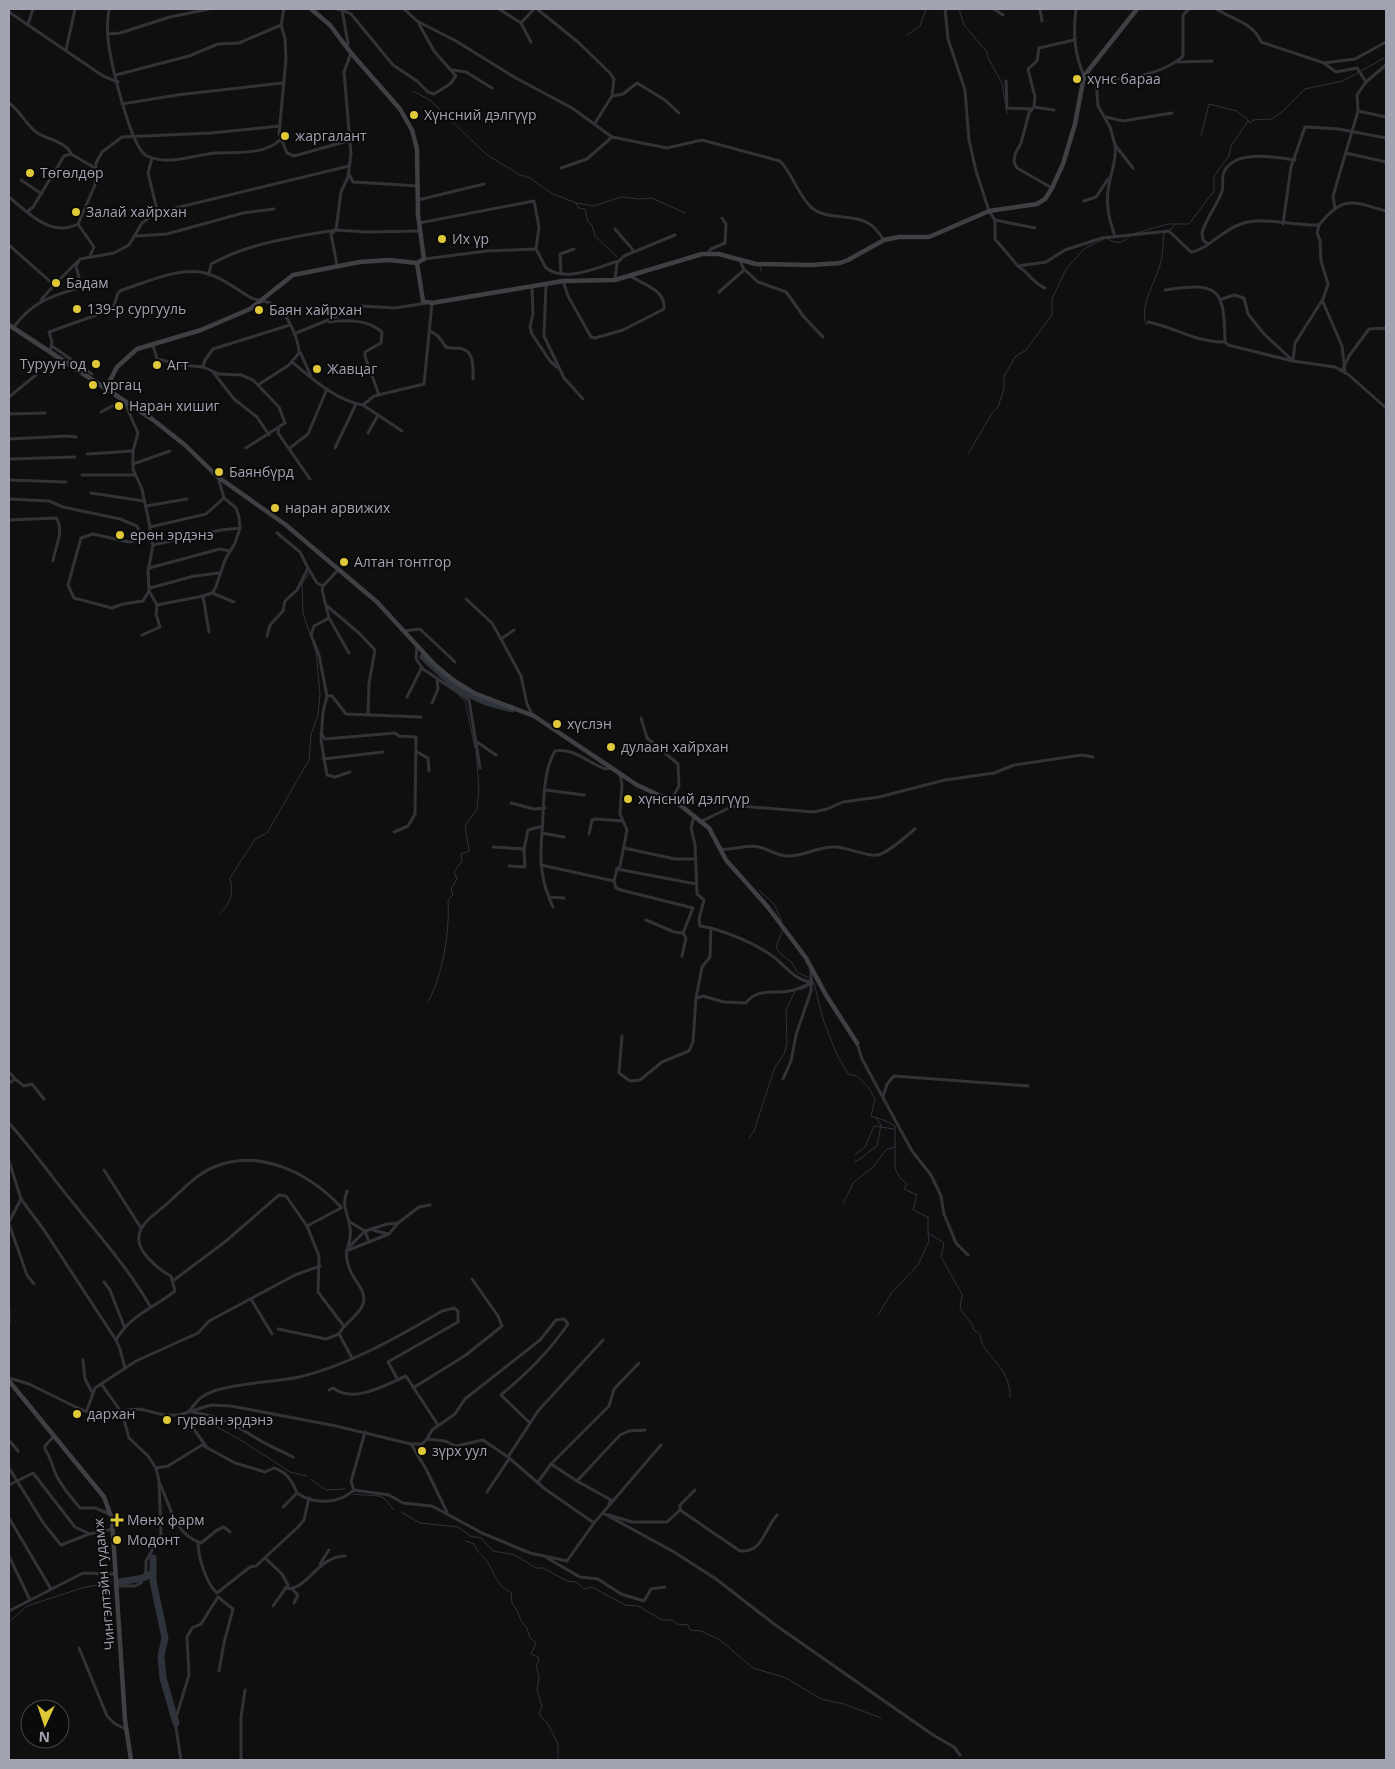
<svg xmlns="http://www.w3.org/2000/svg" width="1395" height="1769" viewBox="0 0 1395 1769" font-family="'Open Sans',sans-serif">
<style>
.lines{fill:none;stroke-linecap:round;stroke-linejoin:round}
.stream{stroke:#2e333b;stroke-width:1}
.river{stroke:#2e333b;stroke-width:7}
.street{stroke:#333237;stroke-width:3}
.secondary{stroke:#3f3f44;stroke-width:4.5}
.poi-dot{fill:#dfc938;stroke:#0a0a0b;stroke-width:2}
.labels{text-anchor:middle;stroke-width:4;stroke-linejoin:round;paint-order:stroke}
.poi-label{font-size:14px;fill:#a1a3b0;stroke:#0a0a0b;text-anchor:start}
.street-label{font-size:14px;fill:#a1a3b0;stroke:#0a0a0b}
</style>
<rect width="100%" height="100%" fill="#0f0f10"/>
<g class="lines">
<!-- stream -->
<g class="stream">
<polyline points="959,9 964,25 987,52 987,56 1002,83 1007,114"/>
<polyline points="907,35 920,26 926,9"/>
<polyline points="413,91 430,100 487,155 520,175 530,178 551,193 576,203 594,206 621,197 639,199 652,198 685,213"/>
<polyline points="1201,135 1209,104 1237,111 1249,121"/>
<polyline points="576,203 579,208 585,209 588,222 592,225 595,236 617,257"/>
<polyline points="1170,230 1176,224"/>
<polyline points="1133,234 1168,224 1189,224 1214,191 1214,176 1229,156 1231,146 1248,121 1251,123 1253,120 1272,119 1283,111 1305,89 1343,81 1386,57"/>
<path d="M1108 239C1117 244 1121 244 1130 236"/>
<polyline points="760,267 761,271"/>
<path d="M1146 325C1139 304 1157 281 1161 261 1163 253 1163 242 1164 233L1166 232"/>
<polyline points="968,454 992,413 998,407 1004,389 1004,376 1015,357 1026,350 1052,315 1052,299 1066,269 1084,249 1104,239"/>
<polyline points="459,689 459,696 465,701 475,748"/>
<polyline points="759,890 774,904 782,922"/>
<path d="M220 913C232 902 233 894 230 878L255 839 267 833 309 760 311 735 318 715 320 694 316 652 303 613 302 584 309 573"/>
<path d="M783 930 776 947 780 953 792 963 798 973 812 979 814 983 823 1019 836 1053 848 1074 857 1076 868 1087 875 1099 871 1116 886 1121 895 1126V1168L900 1178 907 1184 904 1189 917 1195 913 1210 928 1217V1233L944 1243 941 1257 962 1294 960 1309 972 1324 974 1330 980 1334C980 1355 1011 1364 1010 1398"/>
<polyline points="799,990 807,987"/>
<path d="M428 1002C443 974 450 931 448 900L453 895 451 889 457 879 454 872 462 861 461 854 469 851 465 826 477 809 479 789 476 752"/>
<polyline points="749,1138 754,1131 775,1067 784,1054 787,1043 786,1010 795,991"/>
<polyline points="855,1155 865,1147 874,1126 894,1129"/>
<path d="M854 1162C863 1159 868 1151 877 1146L881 1125 876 1118"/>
<polyline points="843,1203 854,1182 873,1167 887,1149 895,1147"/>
<polyline points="878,1315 892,1292 918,1265 929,1241 928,1234"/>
<polyline points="200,1418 239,1439 290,1472 307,1476"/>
<polyline points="311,1479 326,1490 345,1489"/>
<polyline points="353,1494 378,1496 384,1498 394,1510"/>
<polyline points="401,1512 420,1523 458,1527 470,1536 481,1538 493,1551 515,1555 536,1568 543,1568 567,1581 576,1582 584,1589 592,1587 625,1605 638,1606 662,1620 672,1620 677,1624 688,1625 690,1630 701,1631 720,1640 753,1668 786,1678 821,1699 844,1704 881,1718"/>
<path d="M466 1541 474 1544C477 1552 482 1554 486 1560 494 1570 497 1588 511 1592L512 1603 518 1612 521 1621 527 1628 530 1638 536 1643 531 1654 538 1657 539 1661 536 1666 539 1677 537 1690 542 1706 539 1714 548 1724 558 1744V1760"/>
<polyline points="9,1622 27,1606 82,1588 112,1582"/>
</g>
<!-- river -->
<g class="river">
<polyline points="423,657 458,689 486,702 512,709"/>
<polyline points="153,1558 153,1581 165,1638 161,1656 163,1678 176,1723"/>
<polyline points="120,1582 143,1578 153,1573"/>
</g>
<!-- street -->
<g class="street">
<path d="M109 9C107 21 107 35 109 47 112 66 131 149 147 156 169 166 192 155 215 153 235 152 265 155 280 140"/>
<polyline points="284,9 281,25 285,38 286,59 279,134 287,153 294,156 351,140"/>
<polyline points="336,9 342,10 348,43 346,47"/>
<path d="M404 9 417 21 456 41 514 77 572 108 612 137 667 148 702 140 780 161C793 174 798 196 812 208 828 221 856 213 871 225 876 228 880 235 884 240"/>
<polyline points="499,9 521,23 531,42"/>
<polyline points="537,9 578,42 610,73 614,79 612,96"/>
<path d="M945 9 948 39 965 90 969 140 976 171 989 211 995 220V239L1018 266 1046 262 1065 250 1102 238 1169 231 1191 252C1207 250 1222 230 1241 224 1264 216 1294 226 1319 225 1344 194 1353 202 1386 211"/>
<polyline points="994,9 1003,15"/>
<polyline points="1040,9 1042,21"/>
<path d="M1076 9C1073 33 1074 53 1084 76 1112 84 1161 76 1183 56V15L1189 9"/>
<path d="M1216 9C1232 19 1254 23 1261 42L1324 63"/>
<polyline points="342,10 351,14 393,65 417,81 428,92 434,94 450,84 456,76 434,51 419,24"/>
<polyline points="9,12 103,76 118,82"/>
<polyline points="521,23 534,9"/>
<polyline points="28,24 33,9"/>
<polyline points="108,34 120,33 170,17 209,9"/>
<polyline points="66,50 75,9"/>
<polyline points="1177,62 1212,61"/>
<polyline points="453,70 466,72 492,88"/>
<polyline points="116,75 189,56 218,44 239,43 281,25"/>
<polyline points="1096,79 1098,106 1110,127 1115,145 1133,168"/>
<polyline points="1006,81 1007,108 1031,109"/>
<polyline points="1366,82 1357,68 1336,72 1324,63 1355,59 1386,42"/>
<path d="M9 103C21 111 26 126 39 134 48 139 68 143 71 154"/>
<polyline points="122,104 177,95 282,83"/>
<polyline points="1034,107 1054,110"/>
<polyline points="1358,111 1386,117"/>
<polyline points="1106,117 1123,121 1172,113"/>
<polyline points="595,123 612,96 623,94 637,83 665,100 679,113"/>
<polyline points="1346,153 1386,162"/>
<polyline points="152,158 148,173 157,210 156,212"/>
<polyline points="561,168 587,159 612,137"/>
<polyline points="349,174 353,182 418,186"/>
<polyline points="21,180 42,194"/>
<polyline points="1052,188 1017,168 1014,162 1015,154 1021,143 1029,113 1034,107 1035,97 1028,69 1037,61 1039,48 1074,40"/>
<path d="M9 197C27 212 51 238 78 224"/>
<polyline points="418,200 484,184"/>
<polyline points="1084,201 1096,197 1108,179"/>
<polyline points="1335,209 1333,196 1358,111 1357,95 1366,82 1386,65"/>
<polyline points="27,212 33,207 64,156 71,154 95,168"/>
<polyline points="995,220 1035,228"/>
<polyline points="419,223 534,201 539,227 536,249 487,251 424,259"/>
<polyline points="1283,224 1291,167 1305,127 1339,129 1386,138"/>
<polyline points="615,229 633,250"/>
<polyline points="136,236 167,234 243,213 274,209"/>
<path d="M1115 236C1109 220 1105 202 1109 185 1111 172 1117 159 1115 146"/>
<path d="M1208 244 1203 240 1202 233C1206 218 1217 206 1222 191 1224 185 1221 178 1224 172 1235 149 1274 157 1295 160"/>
<polyline points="9,245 54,285 41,300"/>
<path d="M536 249 546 268C566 283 598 267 619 261"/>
<polyline points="707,254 711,249 725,243 726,224 722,218"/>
<polyline points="90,256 94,247 78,224 95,185 96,163 102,152 122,137 211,133 280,126"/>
<polyline points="740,260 743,268 758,282 786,292 804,317 823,337"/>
<polyline points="337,265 331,234 336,230 367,232 420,231"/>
<path d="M1018 266C1029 273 1033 283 1045 288"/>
<polyline points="561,273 560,254 574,249"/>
<path d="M209 275 211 264C249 243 294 237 336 230L341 192 348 177 351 154 344 72 351 53"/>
<polyline points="615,280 617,263 624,256 675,235"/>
<path d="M563 281 568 296 591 337 595 338 623 330 664 309C666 290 643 284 630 276"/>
<polyline points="546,284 544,336 564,378 583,399"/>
<polyline points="54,285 77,262"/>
<polyline points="532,287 533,314 530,327 532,334 550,361 557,367"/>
<path d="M1165 290C1221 281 1224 290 1225 342L1228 345 1293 361 1335 367 1349 375 1386 408"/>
<polyline points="719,292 744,270"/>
<polyline points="1222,299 1234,295 1244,298 1248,314 1264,334 1291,359"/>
<polyline points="1323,302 1342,346 1345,372"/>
<path d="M329 322C348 320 367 319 382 332L381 343 365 352V356L379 395"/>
<path d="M1148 322C1174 327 1198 343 1225 342"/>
<path d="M13 328C32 302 49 297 78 288L80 282 76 266 80 259 114 253 129 245 142 223 155 213 349 166"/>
<path d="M430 331 438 336 446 347C451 349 454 348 459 348 475 350 473 367 473 379"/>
<polyline points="294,334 362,306 395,308 427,303"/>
<polyline points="153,345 157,359 183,365 203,367 219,374 241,375 253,380 279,407 285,423 246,448"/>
<polyline points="52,346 92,374"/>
<path d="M50 352 52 342 49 332 113 309 118 293 122 290C147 282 175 269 200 272 219 275 233 287 248 296 256 302 268 300 276 306 288 314 299 340 299 353L289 365 258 385"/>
<polyline points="300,352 311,376"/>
<polyline points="1293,361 1295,343 1323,299 1328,284 1321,261 1320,240 1317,233 1319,225"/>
<path d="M292 362C312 379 337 401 363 405L402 431"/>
<polyline points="203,367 205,360 213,349 290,325"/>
<polyline points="1342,371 1349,356 1369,329 1386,328"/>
<polyline points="213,372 234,399 257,417 269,435"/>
<polyline points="9,397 37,374"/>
<polyline points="124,401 138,433 133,451 133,469 142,489 150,527 150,538"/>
<polyline points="363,405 374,396 424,384 432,303"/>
<polyline points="101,412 118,403 121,399"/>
<polyline points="9,414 45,413"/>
<polyline points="279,428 278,433 310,479"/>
<polyline points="368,433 378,415"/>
<polyline points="9,439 67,436 76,437"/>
<polyline points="290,448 308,434 327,389"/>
<polyline points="335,448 356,404"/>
<polyline points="87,454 133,451"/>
<polyline points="9,459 75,457"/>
<polyline points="133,464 170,451"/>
<polyline points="82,475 134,475"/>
<polyline points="9,480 66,482"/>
<polyline points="91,493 144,501"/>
<polyline points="9,499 49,501 63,507 120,519 137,526 142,539"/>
<polyline points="146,506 187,499"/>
<path d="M9 520 56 518C65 530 55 547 53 561"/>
<polyline points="150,527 206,514 224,498"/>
<polyline points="277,533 300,552 308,568"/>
<polygon points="93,534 129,542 150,538 153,545 148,571 149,591 143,601 123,604 112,608 74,598 68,585 81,538"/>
<polyline points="153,545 221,530 240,528"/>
<polyline points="149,568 220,549 230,551"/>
<polyline points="339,569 323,586 322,590 329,618 314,626 311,635 319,655 327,696 323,712 321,740 327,775 335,777 350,772"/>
<polyline points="150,588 194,576 220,573"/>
<polyline points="149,591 157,605"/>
<polyline points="212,593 234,602"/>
<polyline points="203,596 209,632"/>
<polyline points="466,599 492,623 501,639 521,676 527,704 533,716"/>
<polyline points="327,606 359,633 375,650 369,683 368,714"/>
<polyline points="329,618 349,653"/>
<polyline points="404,631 420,629 455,662"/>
<polyline points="142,635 160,627 156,614 157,605 203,596 212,593 215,589 225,560 235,543 240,528 239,517 236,508 224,498 218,477"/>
<polyline points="267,636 270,625 283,611 285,601 297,590 308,568 317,583 323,586"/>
<polyline points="501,639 514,630"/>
<polyline points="417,646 416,659 423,669 469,700 480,768"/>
<polyline points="327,696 332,696 346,714 421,717"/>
<polyline points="407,697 422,667"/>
<polyline points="432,703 438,689 437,678"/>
<polyline points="641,718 647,738 678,764 679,786 671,800"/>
<polyline points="321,733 325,739 395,733 399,736 416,737 415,814 408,826 394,832"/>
<polyline points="477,742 496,755"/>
<polyline points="417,752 428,758 429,771"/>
<polyline points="323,759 383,752"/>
<polyline points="546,790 584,795"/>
<polyline points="511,803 534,809 545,808"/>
<polyline points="700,822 731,807 740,806 814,812 827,809 843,802 879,797 945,780 994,773 1014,765 1082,755 1093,757"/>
<path d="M542 833C540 855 540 876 549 897L564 898"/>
<polyline points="589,834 592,820 595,819 623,821"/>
<path d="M564 837 542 833C544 808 542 772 555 751 574 747 589 764 606 769L610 768"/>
<polyline points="493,847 524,849"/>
<polyline points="624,848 675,859 694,859"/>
<path d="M721 849C734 851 745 844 759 847 771 850 778 857 791 856 806 855 818 847 833 847 848 846 869 859 881 854 894 848 905 837 915 829"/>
<polyline points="541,865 614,881 616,888 621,890 693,908 683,933 686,938 682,956"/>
<polyline points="509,866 525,867 524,849 528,830 543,826"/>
<polyline points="617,869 696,884"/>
<polyline points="614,881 617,869 620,866 627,830 620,814 622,785 620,774"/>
<polyline points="549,898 553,907"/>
<polyline points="646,920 674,932 683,933"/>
<path d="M711 928C731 934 754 943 771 955 784 964 793 979 810 982"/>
<path d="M697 998 703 996 724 1002 746 1003C757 988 773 994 789 991 797 990 805 985 812 983"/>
<polyline points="622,1036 619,1073 630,1081 640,1080 662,1062 689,1051 693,1042 696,998 702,967 710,957 711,928 700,926 699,919 704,900 697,894 695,844 691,828 694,817"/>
<polyline points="857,1043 862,1059 912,1151 931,1175 941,1196 944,1214 956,1243 968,1255"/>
<polyline points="9,1072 15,1079"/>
<polyline points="783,1079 791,1061 796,1035 811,991 811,970"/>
<polyline points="9,1083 15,1079 24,1086 32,1084 44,1099"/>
<polyline points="883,1097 887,1084 894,1076 1028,1086"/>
<path d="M9 1123C32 1149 52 1177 74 1204 101 1238 128 1268 150 1306"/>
<polyline points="9,1161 21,1199 44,1230 116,1340 120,1349 125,1368"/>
<polyline points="104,1170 141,1228"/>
<polyline points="9,1222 21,1199"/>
<polyline points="350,1222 365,1231 369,1242"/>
<polyline points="9,1224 27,1275 34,1284"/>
<polyline points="307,1226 341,1208"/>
<polyline points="373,1230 388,1234"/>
<polyline points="348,1248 365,1231 387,1224 398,1223 419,1207 430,1205"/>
<polyline points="346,1251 389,1234 398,1223"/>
<polyline points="174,1280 226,1241 279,1195 286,1196 307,1226 319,1256 318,1292 343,1325"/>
<polyline points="104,1282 110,1290 124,1326"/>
<polyline points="251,1299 272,1334"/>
<polyline points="9,1310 9,1324"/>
<polyline points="278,1329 326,1339 339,1334 352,1358"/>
<path d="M339 1334C345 1322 359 1316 363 1304 367 1291 355 1282 351 1272 340 1247 353 1248 350 1228 348 1211 341 1208 347 1191"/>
<path d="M116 1340C130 1315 154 1308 175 1291L171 1276C159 1270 136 1251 139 1236 141 1221 159 1212 169 1202 182 1190 197 1174 214 1167 260 1148 309 1173 341 1207"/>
<polyline points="83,1360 85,1379 92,1392"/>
<polyline points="9,1378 29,1384 82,1410 105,1417 117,1415 128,1410 140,1409 164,1415 179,1415 211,1405 231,1406 336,1426 411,1444 422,1444 427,1439 445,1441 456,1446 483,1440 508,1457 545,1489 594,1523 661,1445"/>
<polyline points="102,1385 122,1413 129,1438 148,1456 156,1468"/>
<polyline points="413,1388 466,1355 502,1326 498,1316 472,1279"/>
<path d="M329 1390 333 1388C354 1404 385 1385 406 1376L438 1425"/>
<polyline points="87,1410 95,1388 136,1361 198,1333 209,1321 295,1275 320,1266"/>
<path d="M189 1411C194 1406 197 1400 202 1397 217 1384 278 1382 299 1377 347 1366 400 1336 442 1311L454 1308 458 1311V1322L388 1362 398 1380"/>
<path d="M192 1412C220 1416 237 1426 261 1441 271 1447 282 1451 293 1457"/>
<polyline points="179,1416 190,1424 206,1446"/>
<path d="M54 1436 45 1446V1449C50 1457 52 1464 55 1472 59 1484 72 1498 80 1508H95L110 1514"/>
<path d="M427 1439 432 1430 455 1414 465 1399 540 1340 556 1320 564 1319 568 1324C549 1352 527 1373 501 1395L530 1423"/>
<polyline points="9,1440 18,1451"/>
<polyline points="411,1444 426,1469 447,1512"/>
<polyline points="508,1457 538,1411 603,1340"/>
<polyline points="551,1464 577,1481 620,1435 629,1431 645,1430"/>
<polyline points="9,1468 44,1524 61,1545 89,1534 113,1529"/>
<polyline points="577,1481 611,1500 609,1504"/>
<polyline points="538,1482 551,1464 609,1406 614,1389 639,1363"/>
<path d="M160 1484C171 1507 174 1534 201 1543L217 1530 224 1527 230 1532"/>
<polyline points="9,1485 33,1473 75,1527 88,1533"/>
<polyline points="354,1490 351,1482 365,1432"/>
<polyline points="487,1492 509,1459"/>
<polyline points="283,1507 297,1493"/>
<polyline points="680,1510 680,1505 695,1490"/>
<polyline points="603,1513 674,1552 716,1579 774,1624 933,1735 954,1747 960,1755"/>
<path d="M609 1515 632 1522H667L680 1510 740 1551C763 1553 764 1529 777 1515"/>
<polyline points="9,1518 51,1589"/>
<path d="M198 1542C198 1557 206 1583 217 1593L250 1567 256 1566 298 1527 304 1520 309 1498"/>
<polyline points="9,1556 29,1598"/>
<polyline points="265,1558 282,1574 288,1585 273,1606"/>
<polyline points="547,1558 580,1577 598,1579 621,1594 644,1601 651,1589 665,1587"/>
<polyline points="320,1564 329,1550"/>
<path d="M116 1586H135L141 1583 146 1571V1561L161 1534 159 1481 156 1468 168 1466 202 1445 235 1463 265 1472 274 1468C287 1472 292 1481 297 1493 314 1505 339 1504 354 1490L389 1495 403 1503 432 1506 482 1533 530 1553 567 1561 594 1523"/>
<path d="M285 1588C306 1593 317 1556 345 1556"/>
<polyline points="292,1589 298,1595 294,1603"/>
<polyline points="218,1597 233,1609 224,1643 219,1671"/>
<polyline points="9,1611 83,1573 115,1574"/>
<polyline points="79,1648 107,1716 115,1724 126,1729"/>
<polyline points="181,1760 175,1721 189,1675 187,1637 192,1628 201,1624 218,1597"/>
<polyline points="241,1760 241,1717 245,1690"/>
</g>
<!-- secondary -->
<g class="secondary">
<polyline points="417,263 423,301 432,303 563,281 615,280 702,254 719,254 756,264 811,265 840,263 848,260 884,240 899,237 929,237 989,211 1037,204 1045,199 1052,188 1063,164 1075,124 1084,76 1137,9"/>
<polyline points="9,325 152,419 185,445 218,477 286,525 377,602 435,665 453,680 474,693 534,716 637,785 680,805 709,828 726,860 767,906 806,958 826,995 857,1043"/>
<polyline points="106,388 117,367 137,349 201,330 250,309 293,275 360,262 389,260 417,263 424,259 418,215 417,149 412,130 400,109 351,53 330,25 311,9"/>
<polyline points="9,1381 104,1497 112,1519 125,1720 131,1760"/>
</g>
</g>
<!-- markers -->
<g class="poi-dot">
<circle cx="1077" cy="79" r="5"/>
<circle cx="414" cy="115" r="5"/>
<circle cx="285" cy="136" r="5"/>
<circle cx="30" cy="173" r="5"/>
<circle cx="76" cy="212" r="5"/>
<circle cx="442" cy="239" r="5"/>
<circle cx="56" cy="283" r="5"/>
<circle cx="77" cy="309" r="5"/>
<circle cx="259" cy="310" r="5"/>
<circle cx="96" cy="364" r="5"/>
<circle cx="157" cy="365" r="5"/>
<circle cx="317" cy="369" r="5"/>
<circle cx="93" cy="385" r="5"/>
<circle cx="119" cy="406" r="5"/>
<circle cx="219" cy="472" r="5"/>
<circle cx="275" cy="508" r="5"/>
<circle cx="120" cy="535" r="5"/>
<circle cx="344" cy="562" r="5"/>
<circle cx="557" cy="724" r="5"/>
<circle cx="611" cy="747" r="5"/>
<circle cx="628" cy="799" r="5"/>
<circle cx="77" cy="1414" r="5"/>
<circle cx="167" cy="1420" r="5"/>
<circle cx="422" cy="1451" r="5"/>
<path d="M114.5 1512.5h5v5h5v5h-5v5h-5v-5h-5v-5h5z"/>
<circle cx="117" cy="1540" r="5"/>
</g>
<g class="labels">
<!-- poi labels -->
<g class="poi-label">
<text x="1087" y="84">хүнс бараа</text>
<text x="424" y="120">Хүнсний дэлгүүр</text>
<text x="295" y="141">жаргалант</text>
<text x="40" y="178">Төгөлдөр</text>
<text x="86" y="217">Залай хайрхан</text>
<text x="452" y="244">Их үр</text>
<text x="66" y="288">Бадам</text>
<text x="87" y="314">139-р сургууль</text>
<text x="269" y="315">Баян хайрхан</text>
<text x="86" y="369" text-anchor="end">Туруун од</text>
<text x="167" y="370">Агт</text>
<text x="327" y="374">Жавцаг</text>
<text x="103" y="390">ургац</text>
<text x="129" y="411">Наран хишиг</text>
<text x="229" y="477">Баянбүрд</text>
<text x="285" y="513">наран арвижих</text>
<text x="130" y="540">ерөн эрдэнэ</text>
<text x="354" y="567">Алтан тонтгор</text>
<text x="567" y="729">хүслэн</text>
<text x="621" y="752">дулаан хайрхан</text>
<text x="638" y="804">хүнсний дэлгүүр</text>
<text x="87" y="1419">дархан</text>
<text x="177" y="1425">гурван эрдэнэ</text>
<text x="432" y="1456">зүрх уул</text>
<text x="127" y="1525">Мөнх фарм</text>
<text x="127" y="1545">Модонт</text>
</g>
<!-- street labels -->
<g class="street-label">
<text transform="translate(104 1584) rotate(-95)" y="5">Чингэлтэйн гудамж</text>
</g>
</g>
<!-- border -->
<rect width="1395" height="1769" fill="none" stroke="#a1a3b0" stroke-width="20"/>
<!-- north arrow -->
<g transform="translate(45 1724) rotate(183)"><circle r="24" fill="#0a0a0b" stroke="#46474d"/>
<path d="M0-4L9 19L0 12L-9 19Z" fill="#dfc938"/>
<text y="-8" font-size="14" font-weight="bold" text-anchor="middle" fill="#a1a3b0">N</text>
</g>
</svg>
